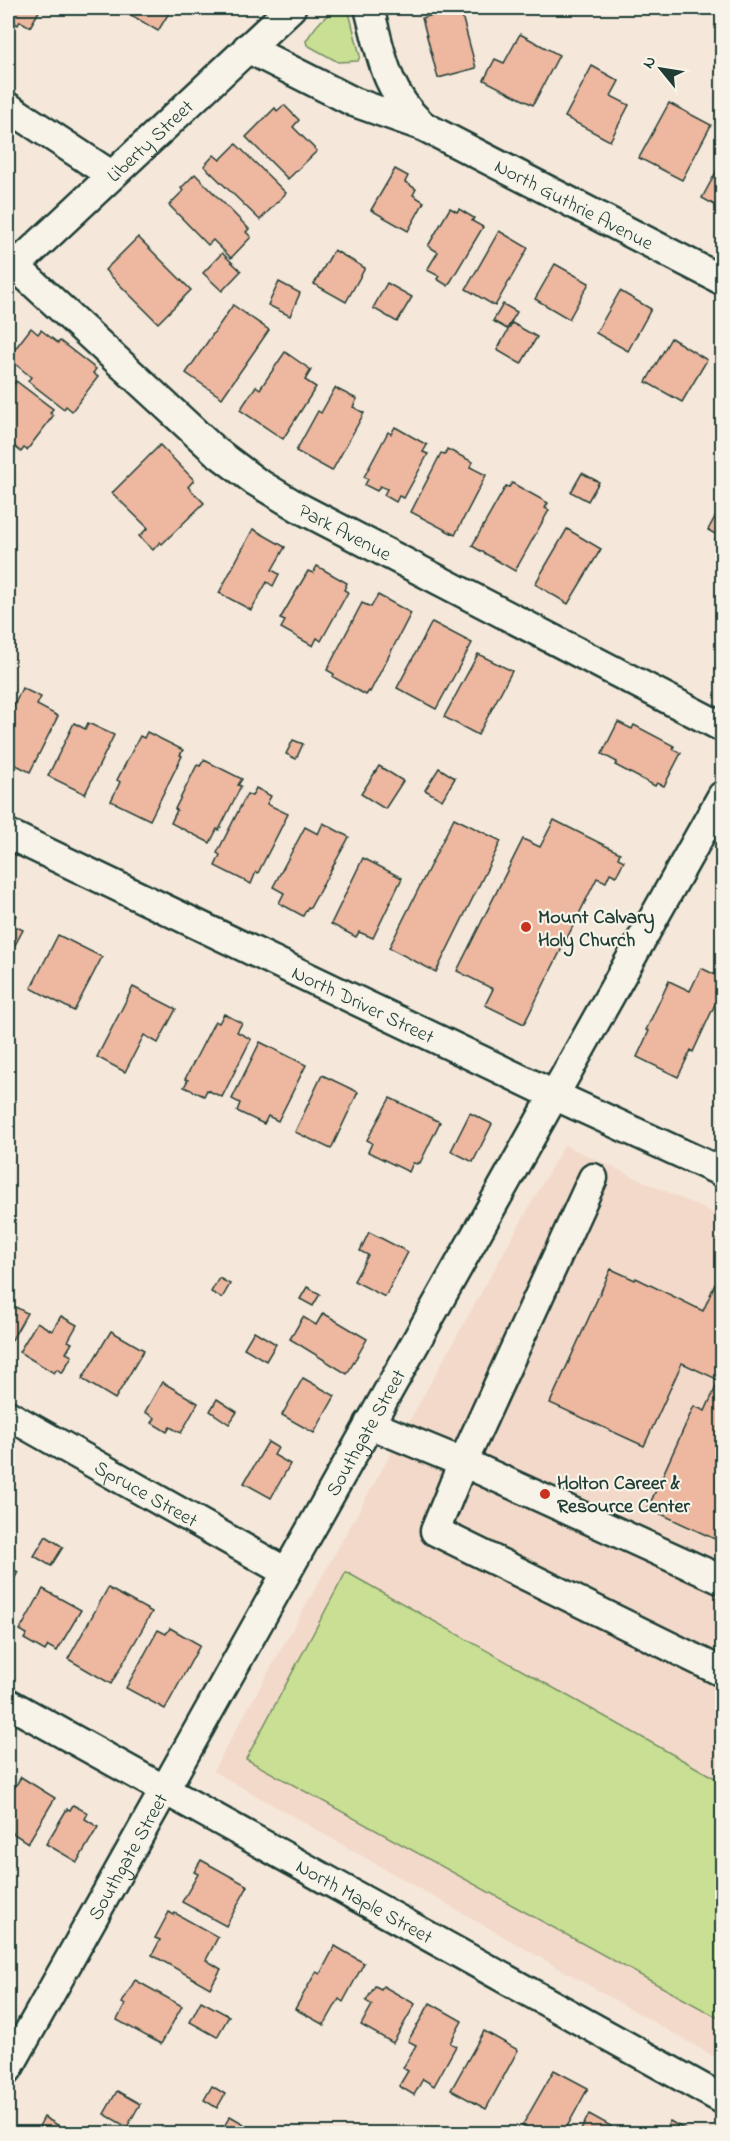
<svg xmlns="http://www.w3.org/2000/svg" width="730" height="2141" viewBox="0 0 730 2141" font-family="'Indie Flower',sans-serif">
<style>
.built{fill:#f3d9c9}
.green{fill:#c8df94;stroke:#748e64;stroke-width:1.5}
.building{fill:#edb7a0;stroke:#1f3d34;stroke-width:1.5}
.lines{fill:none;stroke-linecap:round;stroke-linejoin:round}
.minor-casing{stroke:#1f3d34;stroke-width:33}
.minor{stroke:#f7f3e8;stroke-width:28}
.poi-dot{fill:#c8321e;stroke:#f7f3e8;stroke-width:2}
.labels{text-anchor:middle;stroke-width:4.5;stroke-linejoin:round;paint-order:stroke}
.street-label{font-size:20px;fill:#1f3d34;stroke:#f7f3e8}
.poi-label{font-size:20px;font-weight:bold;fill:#1f3d34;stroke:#f7f3e8;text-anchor:start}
</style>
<rect width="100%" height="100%" fill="#f5e7da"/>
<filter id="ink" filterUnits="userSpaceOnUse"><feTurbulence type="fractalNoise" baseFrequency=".0167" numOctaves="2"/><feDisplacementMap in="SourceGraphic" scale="12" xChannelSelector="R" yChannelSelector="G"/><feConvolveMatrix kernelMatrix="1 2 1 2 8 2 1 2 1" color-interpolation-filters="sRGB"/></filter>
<g filter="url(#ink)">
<!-- built -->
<polygon class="built" points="564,1145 722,1217 722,2061 213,1771"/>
<!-- green -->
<g class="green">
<path d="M348 8 360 56 358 61 338 62 307 45 306 41C315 26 329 8 348 8Z"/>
<polygon points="346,1572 722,1782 722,2020 246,1759"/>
</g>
<!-- building -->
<g class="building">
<polygon points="8,8 41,8 30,27 20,21 18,25 8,19"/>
<polygon points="119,8 172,8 158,31"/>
<polygon points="460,8 476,68 438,78 422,18"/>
<polygon points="520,34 559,55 533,105 484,80 495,59 504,63"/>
<polygon points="592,66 619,81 611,96 629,105 610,141 565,117"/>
<polygon points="669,103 711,125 682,180 639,158"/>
<polygon points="284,105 299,120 293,127 317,151 288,179 246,137 275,108 277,111"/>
<polygon points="236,144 286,193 260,220 204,166 214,155 220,160"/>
<polygon points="722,161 722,209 702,198"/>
<polygon points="395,169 408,176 405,182 416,189 413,195 424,202 408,231 371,210"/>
<polygon points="195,174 249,229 246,232 251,237 231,258 213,240 208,245 169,205 183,191 181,188"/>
<polygon points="450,208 457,212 459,209 474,218 472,221 483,227 448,286 437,279 439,276 427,270 438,252 428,246"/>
<polygon points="499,231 528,248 495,306 466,289"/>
<polygon points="138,237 191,290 158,323 105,270"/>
<polygon points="334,250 365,268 346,302 314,284"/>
<polygon points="222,253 241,271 222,291 203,273"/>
<polygon points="555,264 589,283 569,319 535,299"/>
<polygon points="279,282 300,293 290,316 268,305"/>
<polygon points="387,283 412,297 397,322 373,308"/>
<polygon points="620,291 651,309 628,351 596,333"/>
<polygon points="503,304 517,312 507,329 493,321"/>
<polygon points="233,305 269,330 222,398 186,373"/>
<polygon points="512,323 537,337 521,364 497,350"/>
<polygon points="31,328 38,334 41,330 58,343 60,341 96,369 93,373 98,377 72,411 66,406 64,409 28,381 31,377 8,358"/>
<polygon points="671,338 707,360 682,402 646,382"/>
<polygon points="285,352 311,370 305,380 316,387 283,439 240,410 256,386 260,389"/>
<polygon points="8,378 15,384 16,381 53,409 50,413 53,416 27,450 24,448 21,452 8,441"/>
<polygon points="335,388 357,399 353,407 364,413 332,471 296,451 318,411 321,413"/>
<polygon points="395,427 427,445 423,452 428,454 404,498 399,496 396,502 384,495 387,489 380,486 377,491 365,485 368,479 364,477 388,432 391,434"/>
<polygon points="160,445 194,480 188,487 204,503 162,544 160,542 153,550 139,536 148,528 112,493"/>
<polygon points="447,449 473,462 470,467 486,475 455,535 411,512 441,453 445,454"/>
<polygon points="582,473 599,482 588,501 571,492"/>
<polygon points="512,483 548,503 545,508 549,510 515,571 472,546 506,486 509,487"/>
<polygon points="722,504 722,543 715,539 717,535 708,530"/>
<polygon points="253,529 285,547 272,570 279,574 273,586 267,582 251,610 219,593"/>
<polygon points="567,529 601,549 568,604 535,584"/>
<polygon points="317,566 347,583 344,590 348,592 321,641 317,638 313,646 281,628 285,621 280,619 308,571 313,573"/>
<polygon points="378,595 411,613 370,692 369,691 366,695 333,677 334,674 327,670 362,603 371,607"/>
<polygon points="432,622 472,643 436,709 397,688"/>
<polygon points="478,654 512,671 478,735 444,717"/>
<polygon points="22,688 41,697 37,705 58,716 30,772 8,761 8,719"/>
<polygon points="618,722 632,729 634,725 674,746 673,749 681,753 664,786 657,783 655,786 615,765 617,762 602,754"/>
<polygon points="74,723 85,729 88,723 114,735 85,794 48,776"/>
<polygon points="147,732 183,750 180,755 182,756 150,820 111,801 120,782 117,780 140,736 144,738"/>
<polygon points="293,740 303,744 296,759 286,754"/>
<polygon points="204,760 242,779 238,785 241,786 219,830 217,829 210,843 171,823 177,810 175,809 197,765 200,766"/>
<polygon points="379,766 403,781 385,809 361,794"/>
<polygon points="439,768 455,778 442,800 425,790"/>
<polygon points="256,788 271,796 267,804 288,814 258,873 256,872 251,884 215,866 220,855 217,853 247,794 252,796"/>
<polygon points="454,818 501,841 436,972 389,948"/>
<polygon points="554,820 620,853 618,858 624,861 616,876 610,873 606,882 597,878 524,1024 485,1005 493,989 457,971 523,839 540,847"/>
<polygon points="323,823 349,837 310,908 308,907 303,916 279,903 284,893 273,887 305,827 318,834"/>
<polygon points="363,858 402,878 373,938 359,932 356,937 331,924"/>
<polygon points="8,910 16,915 11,924 23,930 8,958"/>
<polygon points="58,935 102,957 74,1011 31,988"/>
<polygon points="701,968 722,978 722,989 693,1052 691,1050 678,1077 637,1057 649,1031 646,1030 669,981 690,991"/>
<polygon points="133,987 176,1009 158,1043 144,1035 125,1072 97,1057"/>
<polygon points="224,1014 242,1023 237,1032 251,1039 222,1097 207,1090 204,1096 184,1087 188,1080 185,1079 215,1021 219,1023"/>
<polygon points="260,1042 306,1065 278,1121 268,1116 264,1124 237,1111 240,1103 232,1099"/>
<polygon points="322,1075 358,1092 331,1149 295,1132"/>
<polygon points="390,1098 440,1122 420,1163 418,1162 417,1164 413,1163 409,1172 368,1152 372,1143 367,1140"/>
<polygon points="470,1113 492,1124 473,1162 451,1151"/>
<polygon points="369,1232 408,1252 385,1297 354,1281 368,1255 360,1251"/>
<polygon points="611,1269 635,1280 636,1278 703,1311 715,1284 722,1287 722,1534 719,1541 648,1508 694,1406 705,1411 719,1380 682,1363 644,1446 550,1403"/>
<polygon points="219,1278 230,1284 222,1298 211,1292"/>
<polygon points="307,1287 320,1294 313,1306 300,1299"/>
<polygon points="8,1303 27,1313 9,1345 8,1344"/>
<polygon points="323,1313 367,1339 347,1374 290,1339 303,1317 316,1325"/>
<polygon points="61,1316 77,1325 68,1341 72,1343 66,1353 72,1356 62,1373 57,1369 54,1373 19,1352 37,1322 52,1331"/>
<polygon points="111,1331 144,1350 115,1399 82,1379"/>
<polygon points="254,1331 276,1344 266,1361 244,1348"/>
<polygon points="303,1378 335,1396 314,1433 282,1415"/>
<polygon points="162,1382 198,1403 181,1433 170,1427 167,1432 152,1423 155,1418 145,1412"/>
<polygon points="217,1399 237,1412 229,1424 210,1411"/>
<polygon points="268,1442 278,1448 274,1455 290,1464 271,1498 244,1483"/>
<polygon points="46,1536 63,1547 51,1566 34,1556"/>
<polygon points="8,1566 18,1572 8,1590"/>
<polygon points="108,1588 152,1612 111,1684 68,1659"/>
<polygon points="43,1589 81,1610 57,1651 48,1646 45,1651 24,1639 27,1634 20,1630"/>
<polygon points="170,1628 200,1645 165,1709 126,1688 158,1630 166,1634"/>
<polygon points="21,1777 55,1798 28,1843 8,1830 8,1798"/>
<polygon points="73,1805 88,1813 85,1819 98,1827 77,1862 46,1844 67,1809 70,1810"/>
<polygon points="201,1860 248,1886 226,1926 182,1902 198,1874 194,1872"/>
<polygon points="169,1912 174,1915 175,1913 218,1937 206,1960 221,1969 210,1988 152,1955 160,1940 155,1938"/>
<polygon points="335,1946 364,1963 343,2002 339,1999 324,2025 295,2009 316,1972 320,1974"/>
<polygon points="135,1980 182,2006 161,2044 117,2020 125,2005 122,2003"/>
<polygon points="375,1986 381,1989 383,1986 415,2004 393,2043 361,2025 372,2005 366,2001"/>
<polygon points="201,2001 229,2016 217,2037 190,2022"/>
<polygon points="430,2003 462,2021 450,2043 456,2046 434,2086 423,2079 414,2095 399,2086 408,2071 403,2068 416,2045 408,2041"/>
<polygon points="484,2031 518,2050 486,2109 451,2090"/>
<polygon points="554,2070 588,2088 563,2134 535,2134 522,2126"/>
<polygon points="212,2086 225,2094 217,2108 204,2100"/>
<polygon points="117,2091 140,2104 127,2127 104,2114"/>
<polygon points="589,2114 611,2126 607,2134 579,2134"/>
<polygon points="230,2116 244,2124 239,2134 220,2134"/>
<polygon points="44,2117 73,2134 35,2134"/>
<polygon points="670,2121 692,2134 663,2134"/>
</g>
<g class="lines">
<!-- minor casing -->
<g class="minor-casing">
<g id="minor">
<path d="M369 8C381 53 385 90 421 124"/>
<path id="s1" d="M247 48 354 102 425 127 722 280"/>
<polyline points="8,107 111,175"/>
<path id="s2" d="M15 266 214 450 255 481 298 507 722 727"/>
<path id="s3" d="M8 273 291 8"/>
<path id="s4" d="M8 834 554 1095 722 1172"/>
<polyline points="593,1178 463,1462 435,1531 722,1672"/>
<path id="s5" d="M8 1415 286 1572"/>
<polyline points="369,1424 476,1468 722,1580"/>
<path id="s6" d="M8 1703 722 2099"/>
<path id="s7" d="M8 2069 722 796"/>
</g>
</g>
<!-- minor -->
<use href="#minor" class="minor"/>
</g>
</g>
<!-- markers -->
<g class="poi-dot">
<circle cx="526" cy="927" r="6"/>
<circle cx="545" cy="1494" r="6"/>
</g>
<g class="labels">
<!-- street labels -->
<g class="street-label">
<text dy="7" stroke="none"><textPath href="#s3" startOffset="194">Liberty Street</textPath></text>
<text dy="7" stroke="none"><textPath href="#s1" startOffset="363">North Guthrie Avenue</textPath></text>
<text dy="7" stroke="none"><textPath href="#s2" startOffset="426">Park Avenue</textPath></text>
<text dy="7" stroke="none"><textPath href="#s4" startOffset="394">North Driver Street</textPath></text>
<text dy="7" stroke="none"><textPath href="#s7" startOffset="730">Southgate Street</textPath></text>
<text dy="7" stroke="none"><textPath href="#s5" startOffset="159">Spruce Street</textPath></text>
<text dy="7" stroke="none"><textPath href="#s7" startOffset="244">Southgate Street</textPath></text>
<text dy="7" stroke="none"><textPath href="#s6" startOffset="408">North Maple Street</textPath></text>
</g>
<!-- poi labels -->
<g class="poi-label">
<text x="538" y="923">Mount Calvary<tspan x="538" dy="23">Holy Church</tspan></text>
<text x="557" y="1489">Holton Career &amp;<tspan x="557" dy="23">Resource Center</tspan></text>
</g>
</g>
<!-- margin -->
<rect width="730" height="2141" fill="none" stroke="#f7f3e8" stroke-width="30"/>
<rect x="15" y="15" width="700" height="2111" fill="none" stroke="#1f3d34" stroke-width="2" filter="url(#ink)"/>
<!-- north arrow -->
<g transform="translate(661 69) rotate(300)" stroke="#f7f3e8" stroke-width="4.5" paint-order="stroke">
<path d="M0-4.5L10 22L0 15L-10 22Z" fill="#1f3d34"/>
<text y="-9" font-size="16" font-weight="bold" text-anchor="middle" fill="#1f3d34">N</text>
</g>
</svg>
